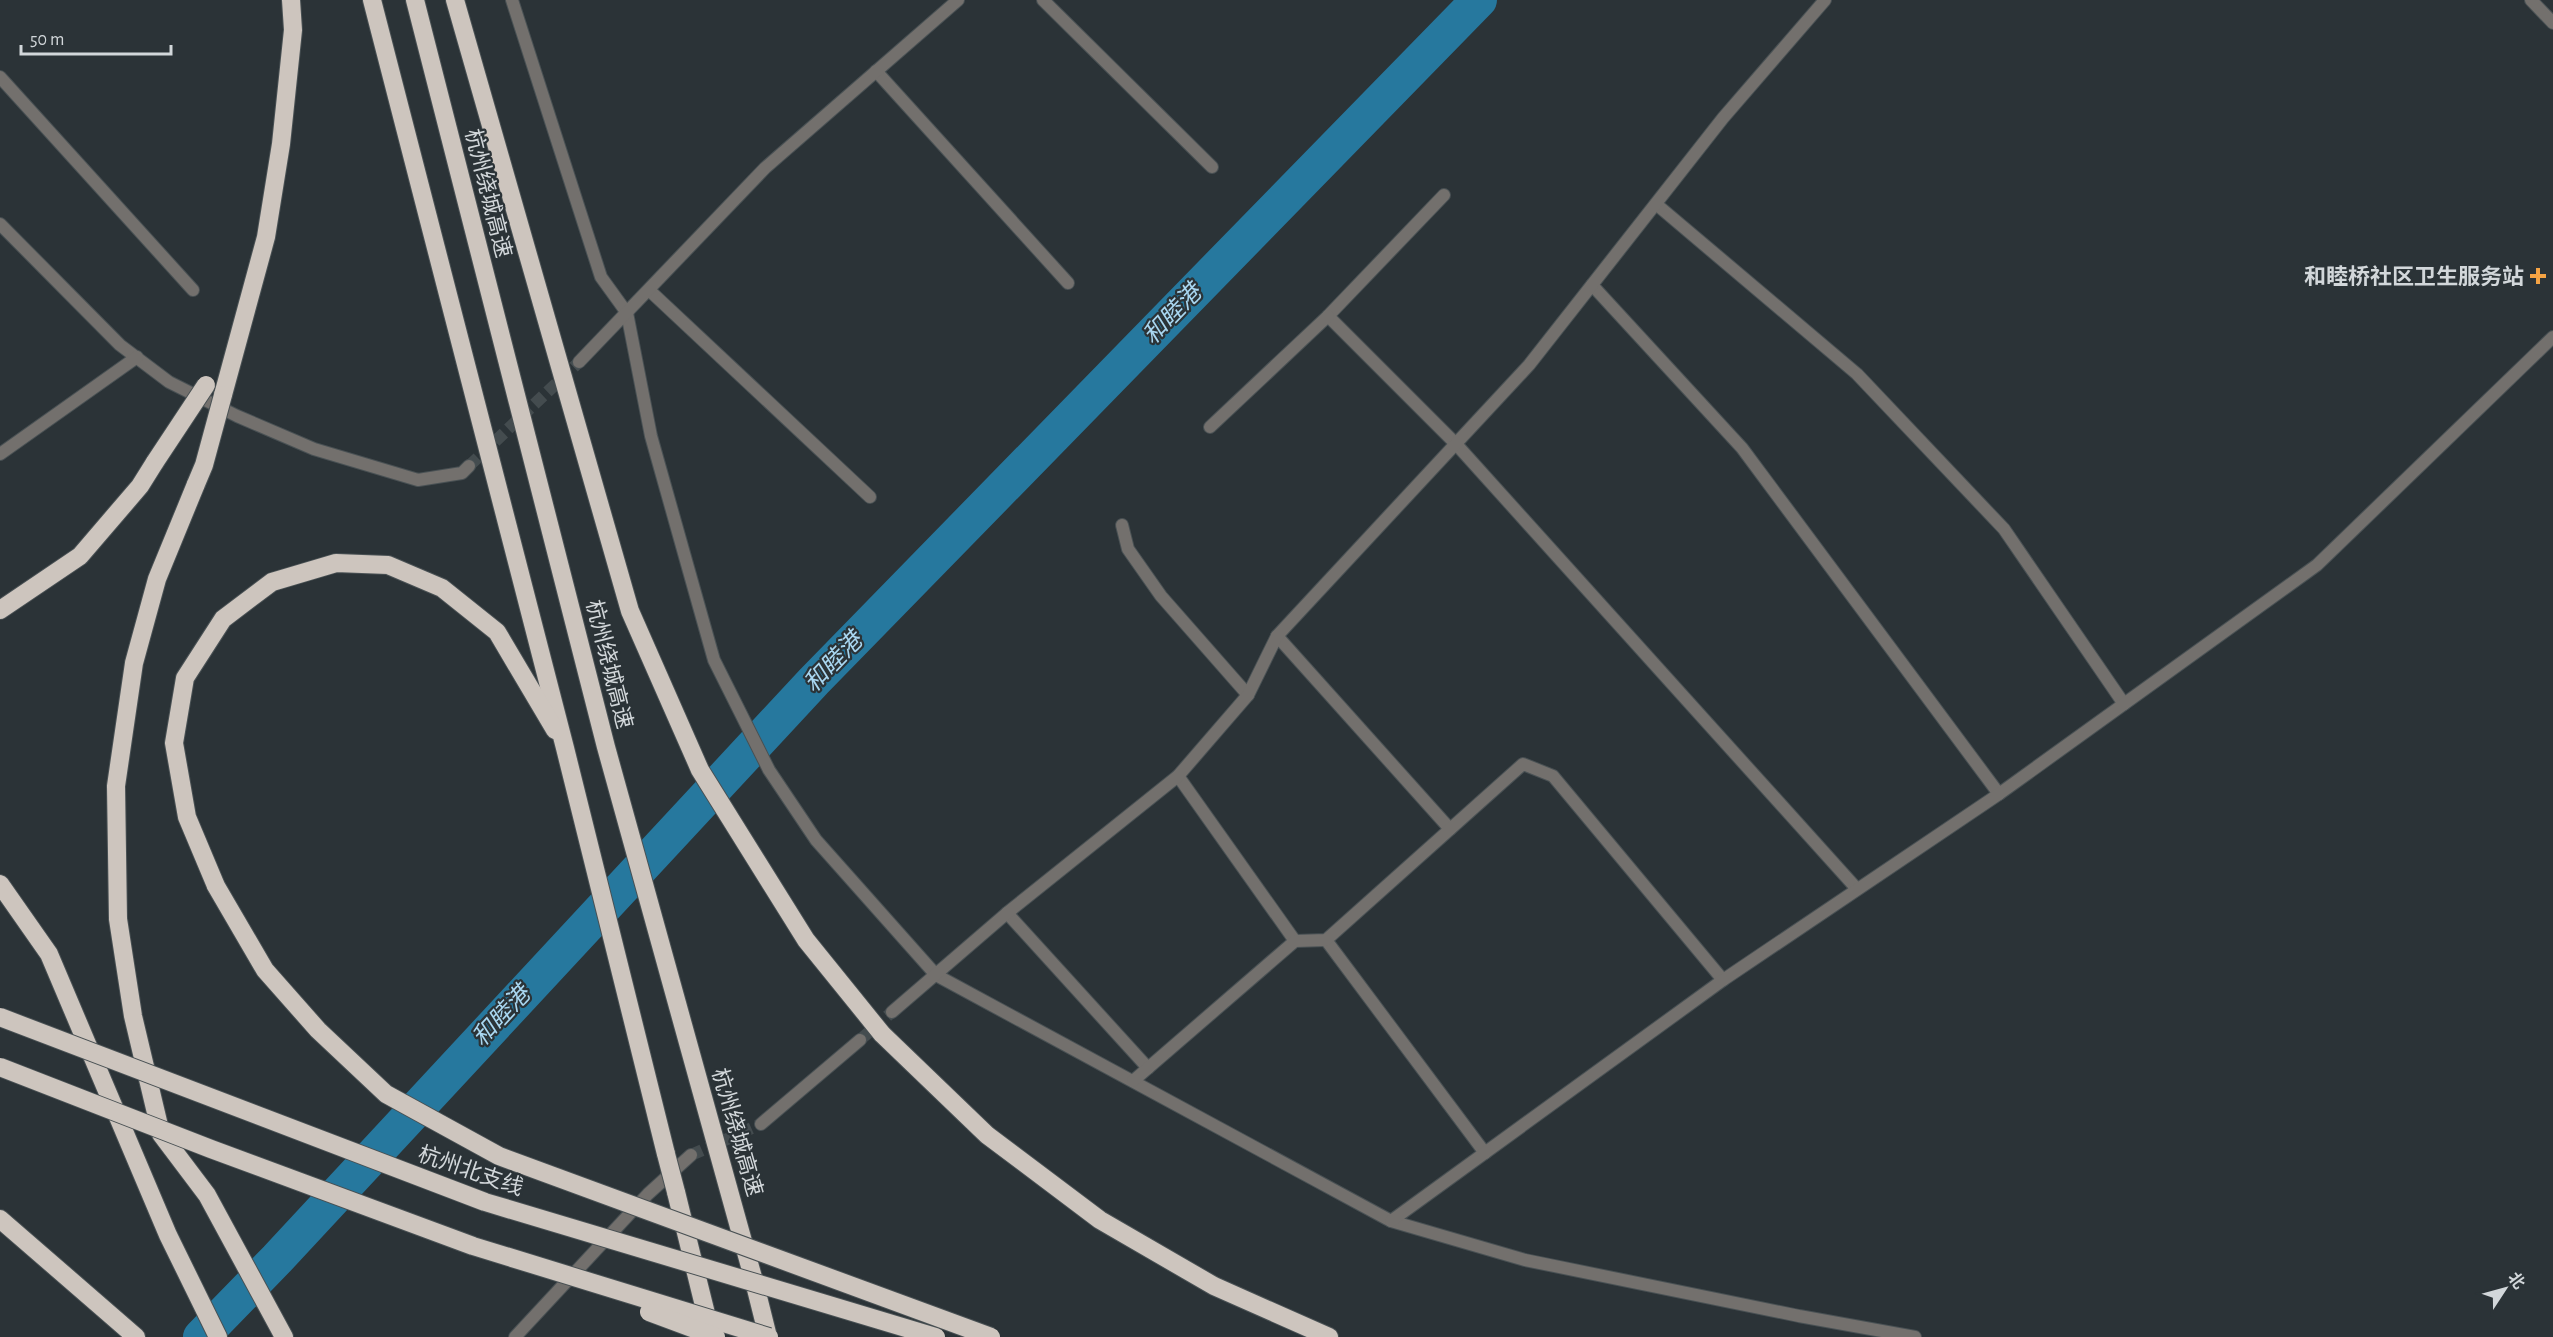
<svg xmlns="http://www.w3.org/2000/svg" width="2553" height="1337" viewBox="0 0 2553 1337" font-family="'Alegreya Sans','Noto Sans SC',sans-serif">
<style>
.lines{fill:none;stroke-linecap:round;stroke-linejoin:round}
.river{stroke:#26789e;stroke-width:36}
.minor-tunnel{stroke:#444c4f;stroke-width:12;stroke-dasharray:12 6;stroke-linecap:butt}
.minor-casing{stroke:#495154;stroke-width:14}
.motorway-casing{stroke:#495154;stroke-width:20}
.minor{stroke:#73706d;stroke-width:12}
.motorway{stroke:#cdc5be;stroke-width:18}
.motorway-bridge-casing{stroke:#495154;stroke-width:20;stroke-linecap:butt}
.motorway-bridge{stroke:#cdc5be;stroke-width:18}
.poi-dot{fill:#f4a344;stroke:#2b3337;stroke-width:2}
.labels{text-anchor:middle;stroke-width:4.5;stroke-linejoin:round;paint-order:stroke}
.street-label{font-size:22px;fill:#d2d7da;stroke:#2b3337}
.poi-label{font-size:22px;font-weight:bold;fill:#d2d7da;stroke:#2b3337;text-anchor:end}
.water-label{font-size:24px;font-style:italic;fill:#a9d7f1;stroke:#2b3337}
</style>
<rect width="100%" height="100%" fill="#2b3337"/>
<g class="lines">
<!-- river -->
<polyline class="river" points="201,1337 277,1259 814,681 1479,0"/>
<!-- minor-tunnel -->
<g class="minor-tunnel">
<polyline points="469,466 579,362"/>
<polyline points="860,1040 892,1012"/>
<polyline points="691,1155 761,1124"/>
</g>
<!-- minor casing -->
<g class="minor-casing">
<g id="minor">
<polyline points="512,0 601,277 627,313 651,436 714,660 769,770 816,840 936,975 1391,1221 1525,1260 1799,1316 1915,1337"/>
<polyline points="1043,0 1212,167"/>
<polyline points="2531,0 2553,23"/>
<polyline points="876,71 1068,283"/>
<polyline points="0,77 193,290"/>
<polyline points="1444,195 1328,316 1456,444 1857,889"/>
<polyline points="1656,204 1857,374 2004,529 2124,704"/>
<polyline points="0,224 120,345 169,382 237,416 314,449 418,480 462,473 469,466"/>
<polyline points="1592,285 1742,448 1999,794"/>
<polyline points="649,290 870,497"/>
<polyline points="579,362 765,168 958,0"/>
<polyline points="1210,427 1328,316"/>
<polyline points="0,454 137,357"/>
<polyline points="1122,525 1128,549 1161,596 1248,695"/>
<polyline points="1277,636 1450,829"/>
<polyline points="1178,776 1295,941"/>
<polyline points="1007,913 1148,1068"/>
<polyline points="1326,940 1485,1153"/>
<polyline points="892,1012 1007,913 1178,776 1248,695 1277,636 1529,365 1723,118 1825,0"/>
<polyline points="1133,1081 1295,941 1326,940 1523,764 1553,776 1723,980"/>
<polyline points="761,1124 860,1040"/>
<polyline points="1391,1221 1723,980 1999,794 2317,565 2553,337"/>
<polyline points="515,1337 648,1194 691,1155"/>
</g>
</g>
<!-- motorway casing -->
<g class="motorway-casing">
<g id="motorway">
<polyline points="372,0 565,748 666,1154"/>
<polyline points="415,0 606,747 754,1281 768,1337"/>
<polyline points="455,0 630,611 700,770 806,940 882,1034 987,1135 1100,1220 1214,1286 1329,1337"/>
<polyline points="223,395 266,237 281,144 293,30 291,0"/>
<polyline points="196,484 157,579 134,663 116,786 118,919 133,1016 161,1134 207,1195 284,1337"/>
<polyline points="0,610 80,556 140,486 155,462"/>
<polyline points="0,884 49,954 168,1235 218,1337"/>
<polyline points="216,886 187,817 174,743 185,678 223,619 272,582 336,563 388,565 442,588 497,632 555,730"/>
<polyline points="676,1192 710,1330"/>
<polyline points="0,1219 136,1337"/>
</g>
</g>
<!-- minor -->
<use href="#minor" class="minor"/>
<!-- motorway -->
<use href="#motorway" class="motorway"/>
<!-- motorway-bridge casing -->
<g class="motorway-bridge-casing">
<g id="motorway-bridge">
<polyline points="155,462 206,385"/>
<polyline points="196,484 204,465 223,395"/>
<polyline points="216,886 265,970 318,1030 386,1094 499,1156 991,1337"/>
<polyline points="0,1017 485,1202 936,1337"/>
<polyline points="0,1067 211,1149 473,1246 769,1337"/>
<polyline points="666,1154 676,1192"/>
<polyline points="649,1312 716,1337"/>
</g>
</g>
<!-- motorway-bridge -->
<use href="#motorway-bridge" class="motorway-bridge"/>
</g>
<!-- markers -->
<path class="poi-dot" d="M2535 267h6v6h6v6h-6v6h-6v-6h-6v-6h6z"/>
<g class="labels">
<!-- street labels -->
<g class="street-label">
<text transform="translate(489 193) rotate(76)" y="8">杭州绕城高速</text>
<text transform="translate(610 664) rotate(76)" y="8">杭州绕城高速</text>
<text transform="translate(738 1132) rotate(74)" y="8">杭州绕城高速</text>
<text transform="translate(471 1170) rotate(19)" y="8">杭州北支线</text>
</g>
<!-- poi labels -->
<g class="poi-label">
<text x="2524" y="284">和睦桥社区卫生服务站</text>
</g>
<!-- water labels -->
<g class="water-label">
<text transform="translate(1172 314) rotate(-46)" y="8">和睦港</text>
<text transform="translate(833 662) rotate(-46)" y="8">和睦港</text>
<text transform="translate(501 1016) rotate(-47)" y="8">和睦港</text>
</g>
</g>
<!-- north arrow -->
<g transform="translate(2505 1289) rotate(54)" stroke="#2b3337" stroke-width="4.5" paint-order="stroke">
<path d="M0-4.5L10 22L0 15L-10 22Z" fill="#d2d7da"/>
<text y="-9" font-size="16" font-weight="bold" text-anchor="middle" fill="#d2d7da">北</text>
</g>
<!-- scale -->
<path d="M21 45v9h150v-9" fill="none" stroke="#d2d7da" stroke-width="3"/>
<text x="30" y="45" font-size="18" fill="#d2d7da" stroke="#2b3337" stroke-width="4.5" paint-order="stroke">50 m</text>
</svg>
